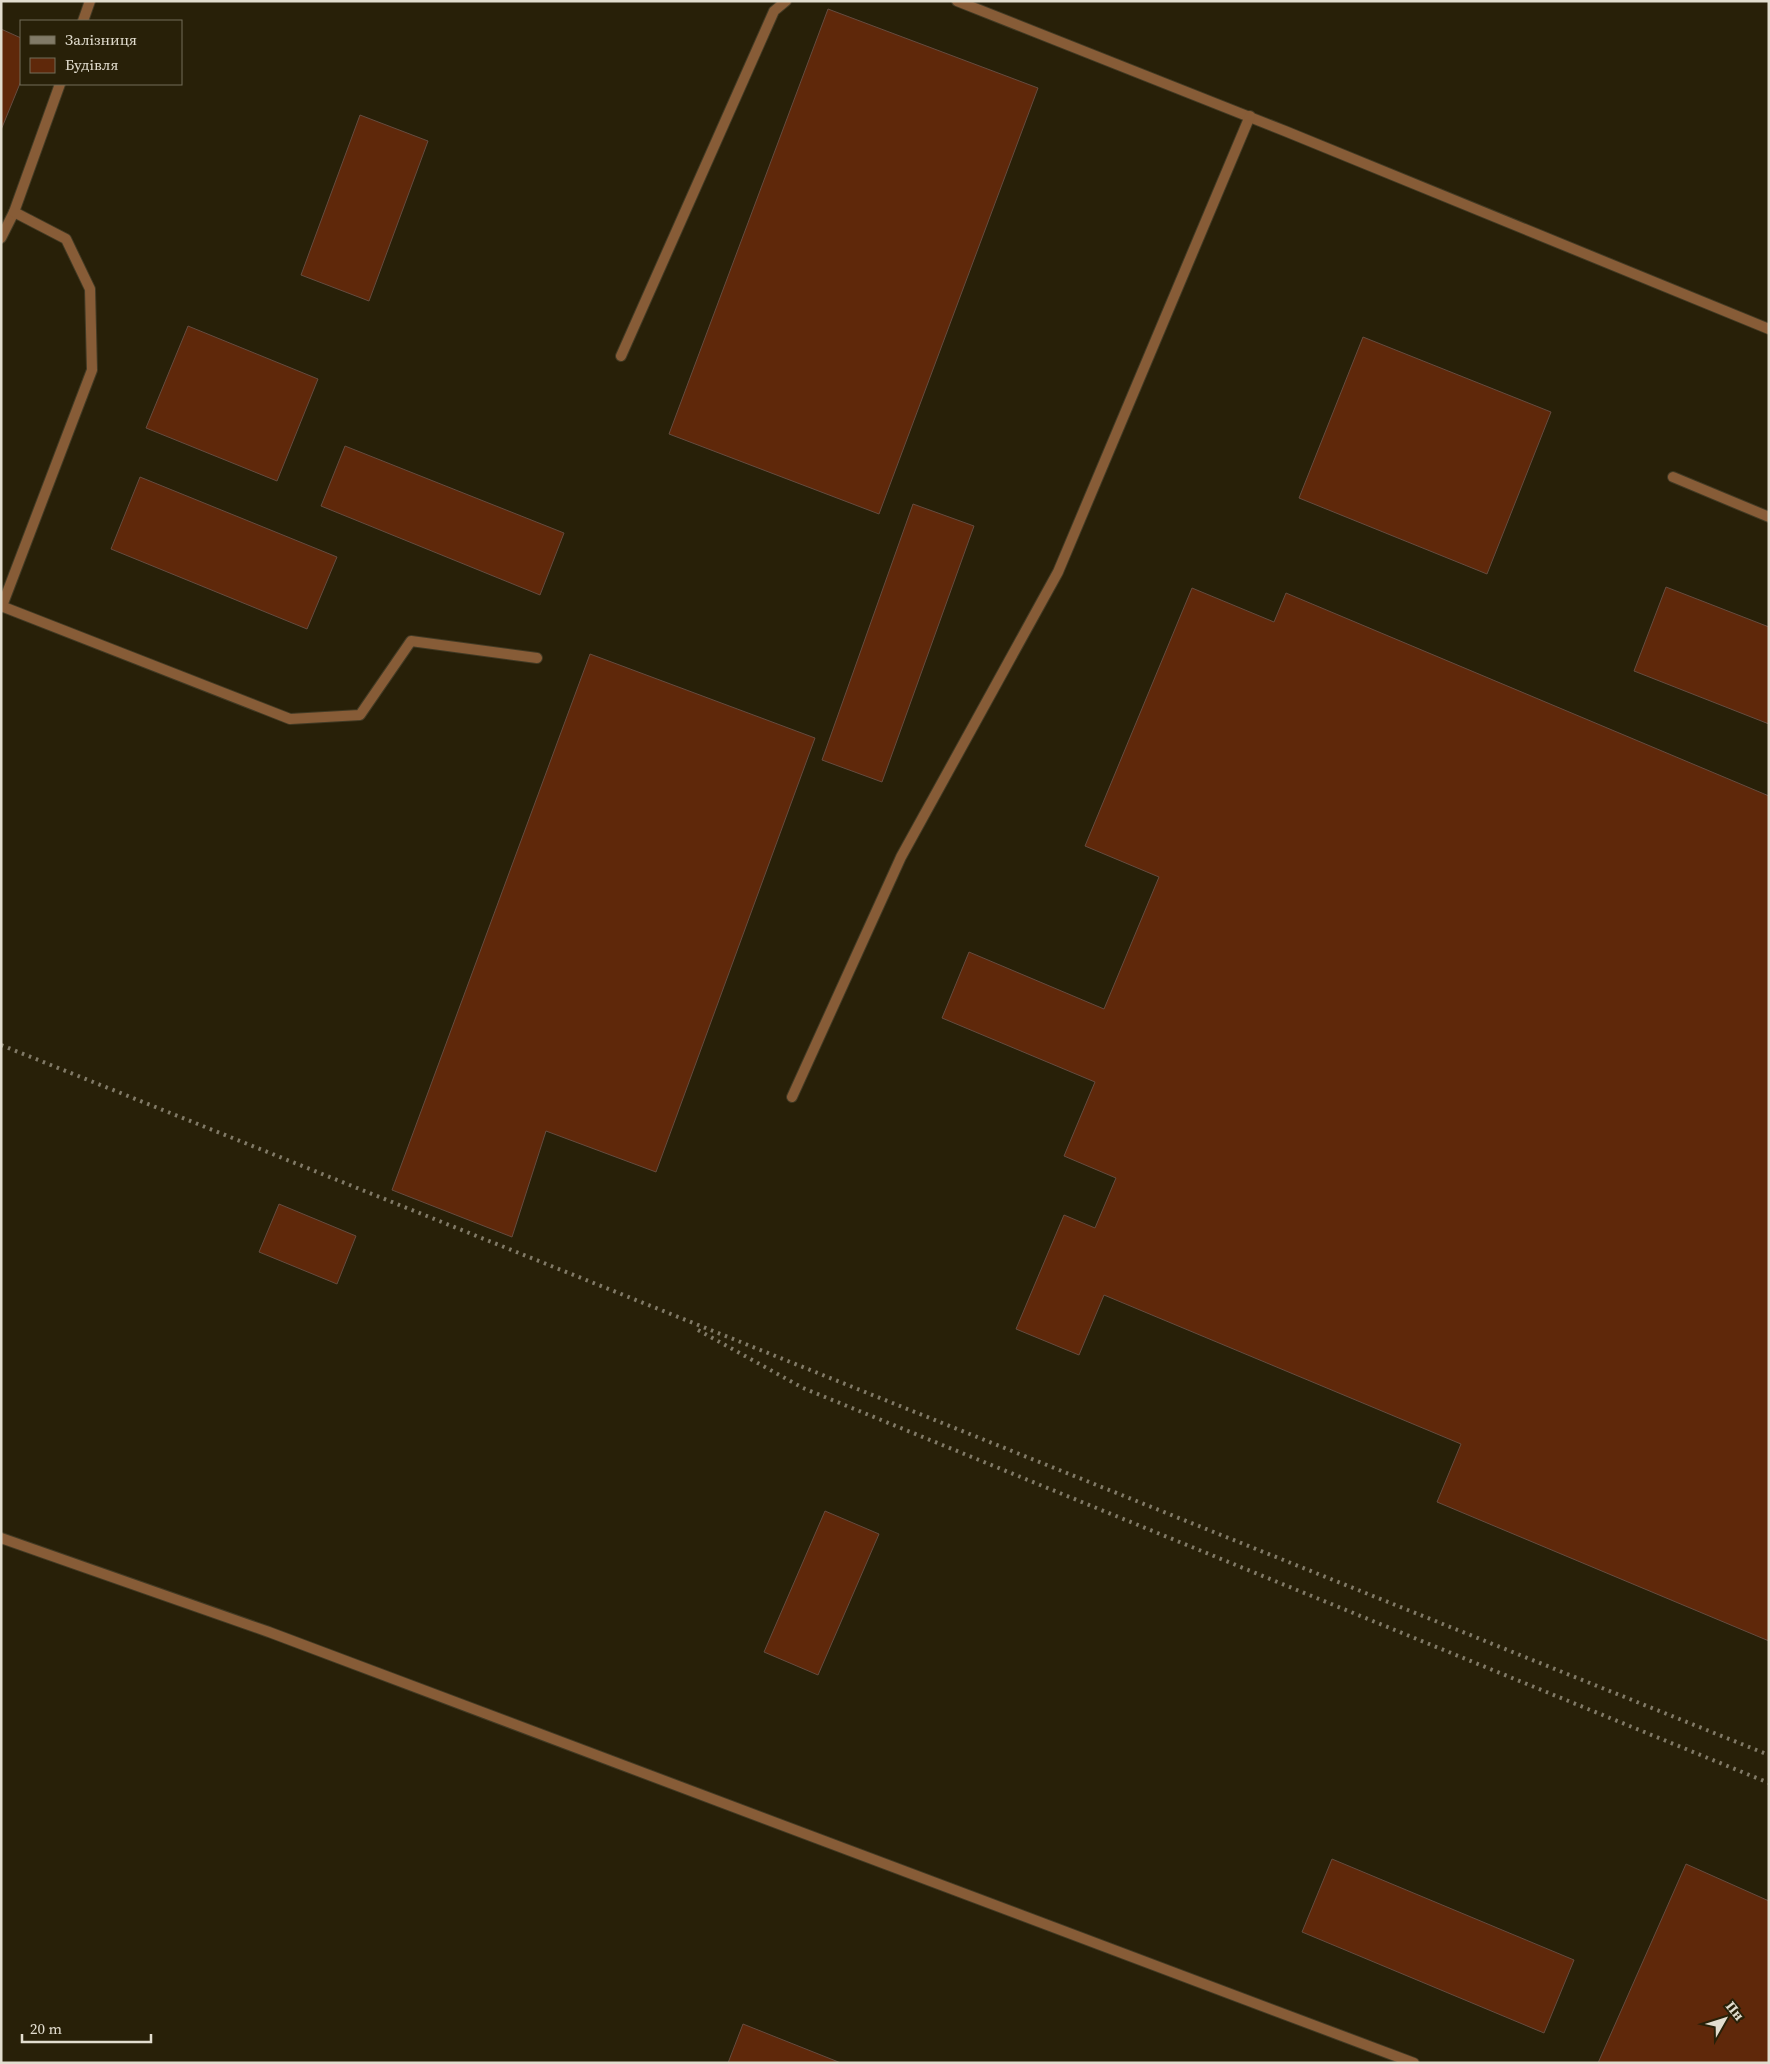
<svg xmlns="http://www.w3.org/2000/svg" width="1770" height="2064" viewBox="0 0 1770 2064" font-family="'Source Serif 4',serif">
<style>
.building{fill:#5f280a;stroke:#654c40}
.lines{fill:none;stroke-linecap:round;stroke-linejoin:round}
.lane-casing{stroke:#423a24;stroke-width:12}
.lane{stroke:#875c37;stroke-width:10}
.rail{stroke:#817a67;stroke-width:4;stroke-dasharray:2.5 5;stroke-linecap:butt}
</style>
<rect width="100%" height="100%" fill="#282008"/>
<!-- building -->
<g class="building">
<polygon points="828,9 1038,88 879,514 669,434"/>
<polygon points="1,29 21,38 21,81 1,130"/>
<polygon points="360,115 428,141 369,301 301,275"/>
<polygon points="188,326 318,379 277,481 146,428"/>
<polygon points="1363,337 1551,412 1487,574 1299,498"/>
<polygon points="345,446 564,533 540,595 321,506"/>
<polygon points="140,477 337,557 307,629 111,549"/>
<polygon points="913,504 974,526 882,782 822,760"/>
<polygon points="1666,587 1769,627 1769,724 1634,671"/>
<polygon points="1192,588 1274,622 1286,593 1769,796 1769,1641 1437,1502 1461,1444 1104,1295 1079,1355 1016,1329 1064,1215 1095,1228 1116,1178 1064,1156 1095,1082 942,1018 969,952 1104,1009 1159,877 1085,846"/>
<polygon points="590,654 815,738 656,1172 546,1131 512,1237 392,1190"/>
<polygon points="279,1204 356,1236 337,1284 259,1252"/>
<polygon points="825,1511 879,1534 818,1675 764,1652"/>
<polygon points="1332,1859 1574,1960 1544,2033 1302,1932"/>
<polygon points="1686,1864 1769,1901 1769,2063 1598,2063"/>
<polygon points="743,2024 841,2063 728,2063"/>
</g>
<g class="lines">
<!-- lane casing -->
<g class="lane-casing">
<g id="lane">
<polyline points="957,1 1285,131 1769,329"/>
<polyline points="83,21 90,1"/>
<polyline points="1,238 14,212"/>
<polyline points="621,356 774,11 786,1"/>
<polyline points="1673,477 1769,517"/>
<polyline points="1,606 290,719 360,715 411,641 537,658"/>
<polyline points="2,606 92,370 90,289 66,239 14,212 60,84"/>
<polyline points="792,1097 901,857 1058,572 1250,116"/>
<polyline points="1,1538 269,1632 1414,2063"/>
</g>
</g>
<!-- lane -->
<use href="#lane" class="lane"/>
<!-- rail -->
<g class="rail">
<polyline points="1,1045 1769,1755"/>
<polyline points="698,1330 803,1388 1769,1783"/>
</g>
</g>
<!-- border -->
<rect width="1770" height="2064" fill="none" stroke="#e2ddcf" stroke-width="5"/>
<!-- legend -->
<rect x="20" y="20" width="162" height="65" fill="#282008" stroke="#726c58"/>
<rect x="30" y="36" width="25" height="8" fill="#817a67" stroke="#726c58"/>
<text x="65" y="45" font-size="15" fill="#e2ddcf">Залізниця</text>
<rect x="30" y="58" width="25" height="15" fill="#5f280a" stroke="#726c58"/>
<text x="65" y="70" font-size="15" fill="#e2ddcf">Будівля</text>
<!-- north arrow -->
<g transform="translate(1725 2019) rotate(51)" stroke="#282008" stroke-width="4" paint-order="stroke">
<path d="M0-4L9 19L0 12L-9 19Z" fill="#e2ddcf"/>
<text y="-8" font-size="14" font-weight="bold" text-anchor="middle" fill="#e2ddcf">Пн</text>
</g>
<!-- scale -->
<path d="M22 2034v8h129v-8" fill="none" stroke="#e2ddcf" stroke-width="2.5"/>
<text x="30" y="2034" font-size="15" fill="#e2ddcf" stroke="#282008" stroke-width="4" paint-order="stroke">20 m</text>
</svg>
